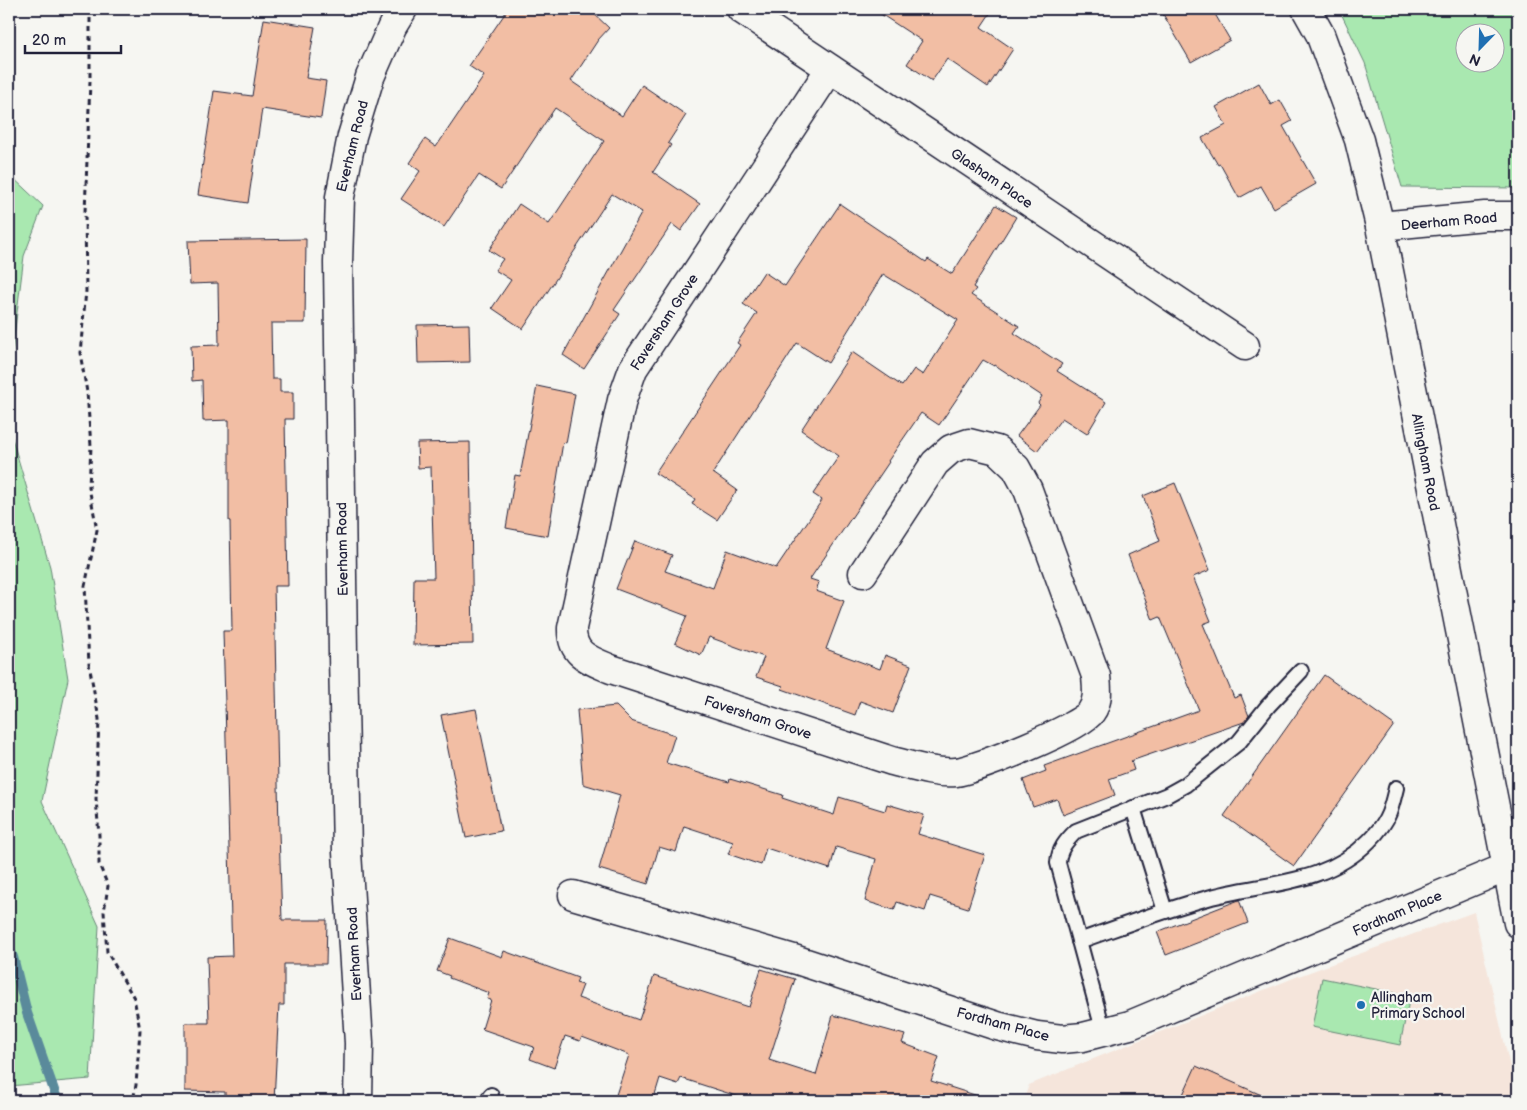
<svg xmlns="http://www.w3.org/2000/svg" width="1527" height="1110" viewBox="0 0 1527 1110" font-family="'Balsamiq Sans',sans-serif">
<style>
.built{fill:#f5e5db}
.green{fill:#a9e8b0;stroke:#668576;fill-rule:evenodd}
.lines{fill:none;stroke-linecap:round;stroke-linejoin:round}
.stream{stroke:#5a8a9b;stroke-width:10}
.building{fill:#f2bea4;stroke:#22223b}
.service-casing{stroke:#22223b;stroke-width:18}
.minor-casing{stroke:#22223b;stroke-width:31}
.path{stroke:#22223b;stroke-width:3;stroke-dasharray:5 4;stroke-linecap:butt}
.service{stroke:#f6f6f2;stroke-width:14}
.minor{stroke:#f6f6f2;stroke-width:28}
.poi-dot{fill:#1f6fb2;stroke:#f6f6f2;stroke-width:2}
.labels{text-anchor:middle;stroke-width:4.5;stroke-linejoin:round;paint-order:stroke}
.street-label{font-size:14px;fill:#22223b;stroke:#f6f6f2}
.poi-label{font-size:14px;fill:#22223b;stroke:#f6f6f2;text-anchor:start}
</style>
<rect width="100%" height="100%" fill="#f6f6f2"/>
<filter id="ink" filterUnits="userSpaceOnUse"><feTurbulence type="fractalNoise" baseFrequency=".02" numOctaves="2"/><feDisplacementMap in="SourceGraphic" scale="10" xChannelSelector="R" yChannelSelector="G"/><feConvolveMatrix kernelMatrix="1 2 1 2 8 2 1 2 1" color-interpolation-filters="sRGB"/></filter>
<g filter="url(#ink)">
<!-- built -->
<polygon class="built" points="1474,912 1518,1101 1023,1101 1029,1085 1296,977"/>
<!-- green -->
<g class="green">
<path d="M1339 9H1518V188L1402 187 1365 63ZM1464 32H1494V62H1464Z"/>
<polygon points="9,174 43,206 24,256 9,377"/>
<polygon points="9,428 50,567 68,679 42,801 99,926 90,1079 9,1086"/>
<polygon points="1322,978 1410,996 1400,1045 1312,1027"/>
</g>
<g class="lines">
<!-- stream -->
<polyline class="stream" points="9,948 13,957 27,1013 56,1096 59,1101"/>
</g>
<!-- building -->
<g class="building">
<polygon points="508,9 589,9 609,28 598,40 571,81 622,116 642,85 686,115 668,143 671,145 653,172 700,204 681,231 672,224 614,310 620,314 584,369 563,355 642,212 612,194 523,329 492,308 511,280 495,270 503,259 489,250 519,204 549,224 604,141 555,108 501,189 479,175 444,227 401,199 420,171 409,163 425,139 436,147 484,76 469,66"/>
<polygon points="873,9 993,9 981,27 1013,49 988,87 947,59 932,81 907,64 922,41"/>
<polygon points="1160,9 1212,9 1230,40 1191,62"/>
<polygon points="264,19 315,27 306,78 326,81 321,118 262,109 248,203 198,195 214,91 252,96"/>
<polygon points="1259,83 1271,105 1280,100 1292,121 1283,126 1316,184 1274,208 1261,186 1239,198 1220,164 1218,165 1202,138 1226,125 1216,107"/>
<polygon points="840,204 926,262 928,259 952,274 996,205 1016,217 973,287 976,289 971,295 1019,326 1014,333 1062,364 1057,371 1106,402 1087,434 1062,418 1037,451 1017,436 1040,405 1038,403 1042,396 995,365 994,366 983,360 939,425 921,413 888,461 889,462 810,579 819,582 816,591 844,601 826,649 880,669 885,655 911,665 893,713 860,701 855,715 782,689 783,686 756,677 764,657 709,637 701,655 675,643 687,616 616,589 635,541 672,555 665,571 713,588 727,550 776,568 822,500 813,494 839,456 801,430 852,352 902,386 914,369 923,375 958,320 883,274 828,363 797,343 713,473 737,490 717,520 692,504 695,499 655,473 740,345 737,343 757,313 743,304 764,272 785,286"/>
<polygon points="306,239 305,323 271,323 272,379 280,379 280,392 293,392 293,419 285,419 288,586 274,586 279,832 282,920 327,920 326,964 284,964 284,1005 279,1005 274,1101 225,1101 225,1092 185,1091 185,1023 209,1023 207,957 232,956 223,631 232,631 230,521 229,521 229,420 203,421 202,380 192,381 191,346 219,345 218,283 190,284 188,241"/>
<polygon points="469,324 470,362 418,363 417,325"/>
<polygon points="537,386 575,394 566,443 563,442 548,536 506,528 515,475 520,476"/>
<polygon points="470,442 473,644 413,645 414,578 434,578 431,467 418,468 417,443"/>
<polygon points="1175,483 1210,570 1193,577 1211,621 1203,624 1234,698 1241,695 1249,716 1244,722 1131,761 1134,770 1109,779 1115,795 1063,815 1057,799 1033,807 1023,780 1046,771 1044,766 1199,710 1160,617 1153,620 1128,555 1160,541 1143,496"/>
<polygon points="1324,675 1394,725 1294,866 1224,816"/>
<polygon points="616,706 631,721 675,735 666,763 729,782 730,779 783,795 782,798 834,815 839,797 885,811 887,804 924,815 918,834 985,855 968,908 930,896 925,911 897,902 894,910 865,901 876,859 836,847 830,869 766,848 761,865 728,854 733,842 684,826 676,852 659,847 648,884 599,869 620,795 583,784 577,710"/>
<polygon points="476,709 501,831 466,838 441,715"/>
<polygon points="1239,900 1248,923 1166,955 1157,932"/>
<polygon points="450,938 502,957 504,951 578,978 576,983 583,985 578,998 639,1020 654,976 749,1007 761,969 795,979 769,1060 816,1075 833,1015 905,1035 902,1043 939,1057 931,1081 978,1096 978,1101 752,1101 681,1078 678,1084 660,1078 653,1101 614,1101 629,1055 582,1037 580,1041 565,1036 554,1068 530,1059 534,1047 482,1029 491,1000 487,999 489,993 449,978 450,976 437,971"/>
<polygon points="1196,1066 1275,1101 1180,1101"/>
</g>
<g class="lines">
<!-- service casing -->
<g class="service-casing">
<g id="service">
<polyline points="1133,808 1165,911"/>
<path d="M1079 941C1122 926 1164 910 1208 898 1265 882 1325 886 1369 841 1377 833 1385 824 1389 813 1392 805 1394 796 1396 788"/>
<path d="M1104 1033 1058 863C1059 849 1066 841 1076 831L1167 795 1185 785 1239 742 1268 706 1301 671"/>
<polyline points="487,1101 491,1095"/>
</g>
</g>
<!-- minor casing -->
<g class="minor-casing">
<g id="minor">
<polyline points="741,9 1245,346"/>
<polyline points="1306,9 1320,34 1359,140 1380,226 1518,923"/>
<path d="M830 69 633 369 622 400 572 628C571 655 590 660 611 669L892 761C912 766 935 774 956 772 975 770 1082 727 1091 712 1099 701 1097 688 1096 676L1028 490 1016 468 997 450 969 443 951 449 935 463 863 573"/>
<polyline points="1380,226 1485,216 1518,216"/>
<polyline points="573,895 797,960 997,1026 1037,1036 1062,1039 1083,1037 1130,1025 1507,867"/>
<polyline points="358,1101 359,1043 347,852 343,655 338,263 340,197 352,136 370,77 392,27 403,9"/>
</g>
</g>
<!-- path -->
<polyline class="path" points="90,9 90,81 85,212 86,291 80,353 87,392 91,446 89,487 97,530 85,586 89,664 99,719 96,799 99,835 99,864 108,886 104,912 107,952 134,998 140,1030 136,1085 133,1101"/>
<!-- service -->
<use href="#service" class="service"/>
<!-- minor -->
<use href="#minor" class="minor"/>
</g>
</g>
<!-- markers -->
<circle class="poi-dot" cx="1361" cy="1005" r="5"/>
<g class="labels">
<!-- street labels -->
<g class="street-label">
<text transform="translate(352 146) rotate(-76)" y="5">Everham Road</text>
<text transform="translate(992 178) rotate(34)" y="5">Glasham Place</text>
<text transform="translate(1449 221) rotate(-5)" y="5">Deerham Road</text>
<text transform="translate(664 322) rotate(-57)" y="5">Faversham Grove</text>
<text transform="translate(1426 462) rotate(79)" y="5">Allingham Road</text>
<text transform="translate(342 549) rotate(-91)" y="5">Everham Road</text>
<text transform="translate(758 717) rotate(18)" y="5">Faversham Grove</text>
<text transform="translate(1397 913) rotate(-23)" y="5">Fordham Place</text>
<text transform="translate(354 954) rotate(-93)" y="5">Everham Road</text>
<text transform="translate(1003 1024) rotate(15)" y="5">Fordham Place</text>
</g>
<!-- poi labels -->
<g class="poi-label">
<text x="1371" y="1002">Allingham<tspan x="1371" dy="16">Primary School</tspan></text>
</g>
</g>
<!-- margin -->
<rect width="1527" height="1110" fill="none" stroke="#f6f6f2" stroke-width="30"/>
<rect x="15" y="15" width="1497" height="1080" fill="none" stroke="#22223b" stroke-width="2" filter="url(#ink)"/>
<!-- north arrow -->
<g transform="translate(1480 48) rotate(203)"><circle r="24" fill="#f6f6f2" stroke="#a1a1a9"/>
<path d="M0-4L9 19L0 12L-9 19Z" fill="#1f6fb2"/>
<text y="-8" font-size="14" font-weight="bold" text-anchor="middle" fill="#22223b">N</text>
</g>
<!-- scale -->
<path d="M25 45v8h96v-8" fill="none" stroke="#22223b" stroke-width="2.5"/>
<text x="32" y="45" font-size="15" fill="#22223b" stroke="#f6f6f2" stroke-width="4" paint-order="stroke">20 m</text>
</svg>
